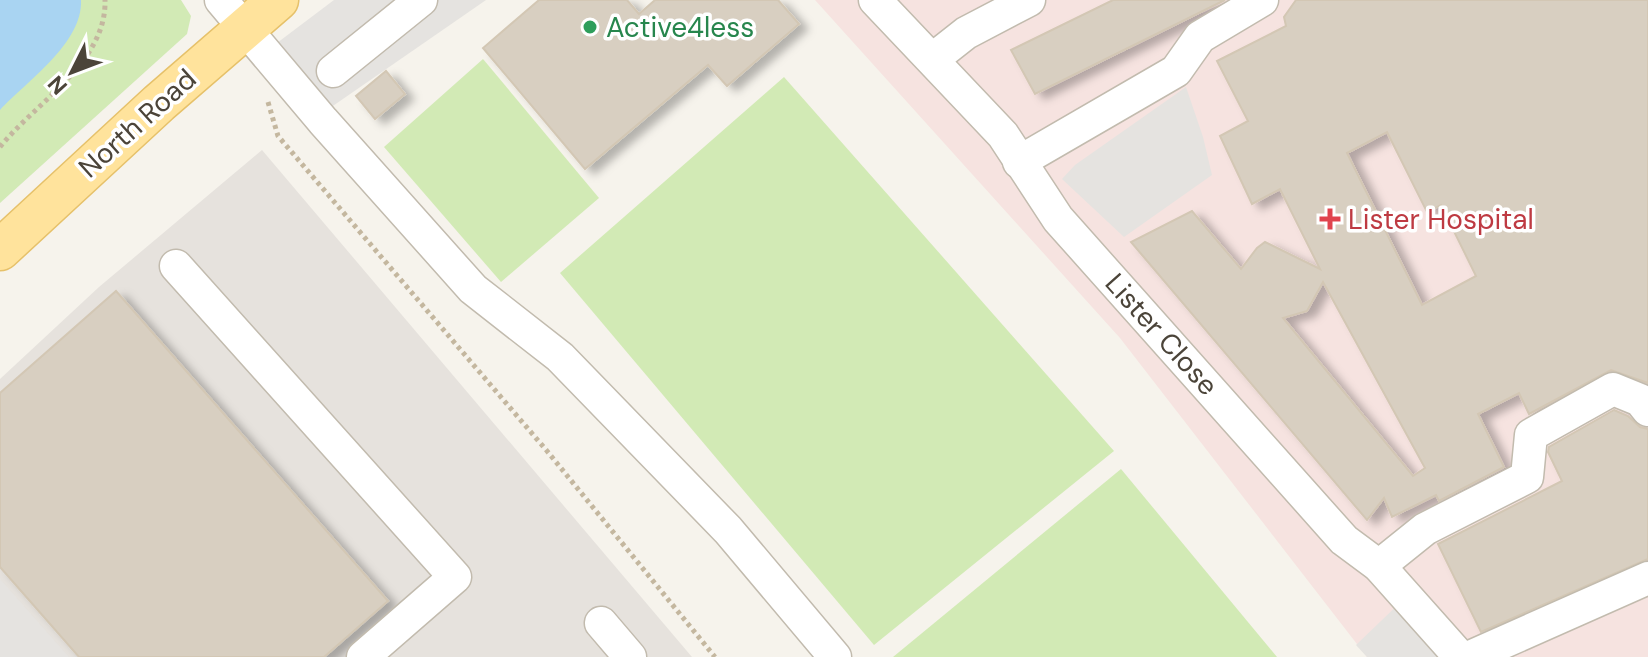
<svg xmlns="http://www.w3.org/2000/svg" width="1648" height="657" viewBox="0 0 1648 657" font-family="'DM Sans',sans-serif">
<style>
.industrial{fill:#e6e2dd}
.medical{fill:#f6e3e0}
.green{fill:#d2eab5}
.parking{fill:#e5e3e0}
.water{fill:#a9d4f2}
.building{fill:#d8cfc1;stroke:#d3c7b4;stroke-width:2;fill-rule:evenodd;filter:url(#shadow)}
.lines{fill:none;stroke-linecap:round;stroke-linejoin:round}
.minor-casing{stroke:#c2bbae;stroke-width:35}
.major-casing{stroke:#e6c16a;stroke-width:43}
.path{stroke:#c4b79f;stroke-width:5;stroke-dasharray:4 4;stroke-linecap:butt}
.minor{stroke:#fff;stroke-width:32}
.major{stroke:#ffe39c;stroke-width:40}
.leisure-dot{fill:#2e9e5b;stroke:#fff;stroke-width:3}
.health-dot{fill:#e0444e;stroke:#fff;stroke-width:3}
.labels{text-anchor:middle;stroke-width:7;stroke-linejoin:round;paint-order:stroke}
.leisure-label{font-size:28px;fill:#27864d;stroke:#fff;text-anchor:start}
.street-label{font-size:28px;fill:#4b4439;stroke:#fff}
.health-label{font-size:28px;fill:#be3a42;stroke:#fff;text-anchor:start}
</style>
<defs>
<filter id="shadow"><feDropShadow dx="9" dy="5" stdDeviation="4" flood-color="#0004"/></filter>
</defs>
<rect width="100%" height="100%" fill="#f6f3ec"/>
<!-- industrial -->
<polygon class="industrial" points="262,150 692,657 0,657 0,379 99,287"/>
<!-- medical -->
<polygon class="medical" points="815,0 1648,0 1648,657 1367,657 1120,338"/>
<!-- green -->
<g class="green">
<polygon points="0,0 181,0 191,16 187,34 0,203"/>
<polygon points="483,59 599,198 501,282 384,147"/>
<polygon points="784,77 1114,451 874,645 560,273"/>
<polygon points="1121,469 1277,657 893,657"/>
</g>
<!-- parking -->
<g class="parking">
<polygon points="334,0 486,0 327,110 277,43"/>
<polygon points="1186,87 1203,137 1212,175 1124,237 1062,179 1075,165"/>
<polygon points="0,579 69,657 0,657"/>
<polygon points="1406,597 1463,657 1367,657 1356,645"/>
</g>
<!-- water -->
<path class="water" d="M0 0H81C83 43 27 81 0 110Z"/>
<!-- building -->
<g class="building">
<polygon points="539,0 627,0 639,14 655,0 778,0 799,24 727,86 708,65 585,169 483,48"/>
<polygon points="1113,0 1225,0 1035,94 1011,50"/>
<path d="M1296 0H1648V383L1611 370 1529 414 1519 393 1478 414 1504 467 1439 501 1436 495 1392 517 1384 498 1367 520 1131 242 1192 211 1241 269 1257 248 1265 242 1320 269 1280 189 1252 204 1220 136 1248 121 1217 61 1286 26 1284 17ZM1387 132 1427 212 1441 205 1476 276 1422 305 1347 153ZM1323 282 1425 468 1413 476 1283 318 1307 311Z"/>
<polygon points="386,71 405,94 375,119 356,96"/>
<polygon points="116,291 388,601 324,657 79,657 0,567 0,393"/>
<polygon points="1614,410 1628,416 1640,427 1648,429 1648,559 1481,632 1438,544 1562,481 1548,452 1549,447"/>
</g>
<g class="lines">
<!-- minor casing -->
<g class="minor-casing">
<g id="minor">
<polyline points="221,0 323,121 473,289 560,357 728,530 835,657"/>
<polyline points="875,0 1003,135 1058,219 1344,540 1379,566 1460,657"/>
<polyline points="933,59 966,33 1029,0"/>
<polyline points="333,71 421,0"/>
<polyline points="1019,162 1176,71 1200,37 1262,0"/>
<polyline points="176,266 455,577 363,657"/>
<polyline points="1379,566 1425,529 1527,477 1531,435 1613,389 1640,400 1648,410"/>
<polyline points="601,623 630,657"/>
<polyline points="1470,657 1648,578"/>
</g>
</g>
<!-- major casing -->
<g class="major-casing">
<polyline id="major" points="0,250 159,103 278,0"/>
</g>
<!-- path -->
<g class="path">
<polyline points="268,102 278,136 547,451 715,657"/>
<path d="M0 147C35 103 107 62 105 0"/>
</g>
<!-- minor -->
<use href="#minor" class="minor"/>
<!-- major -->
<use href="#major" class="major"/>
</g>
<!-- markers -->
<circle class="leisure-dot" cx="590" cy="27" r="8"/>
<path class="health-dot" d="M1326 207h8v8h8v8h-8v8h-8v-8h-8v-8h8z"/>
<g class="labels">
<!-- leisure labels -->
<g class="leisure-label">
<text x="606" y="37">Active4less</text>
</g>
<!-- street labels -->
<g class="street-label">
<text transform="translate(137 123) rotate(-42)" y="10">North Road</text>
<text transform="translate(1162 334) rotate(48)" y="10">Lister Close</text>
</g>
<!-- health labels -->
<g class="health-label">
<text x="1348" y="229">Lister Hospital</text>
</g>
</g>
<!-- north arrow -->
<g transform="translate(72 72) rotate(228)" stroke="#ffffff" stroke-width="6" paint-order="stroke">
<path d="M0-6L14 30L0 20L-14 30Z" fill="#4b4439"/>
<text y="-12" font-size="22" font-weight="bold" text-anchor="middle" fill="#4b4439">N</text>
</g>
</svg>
